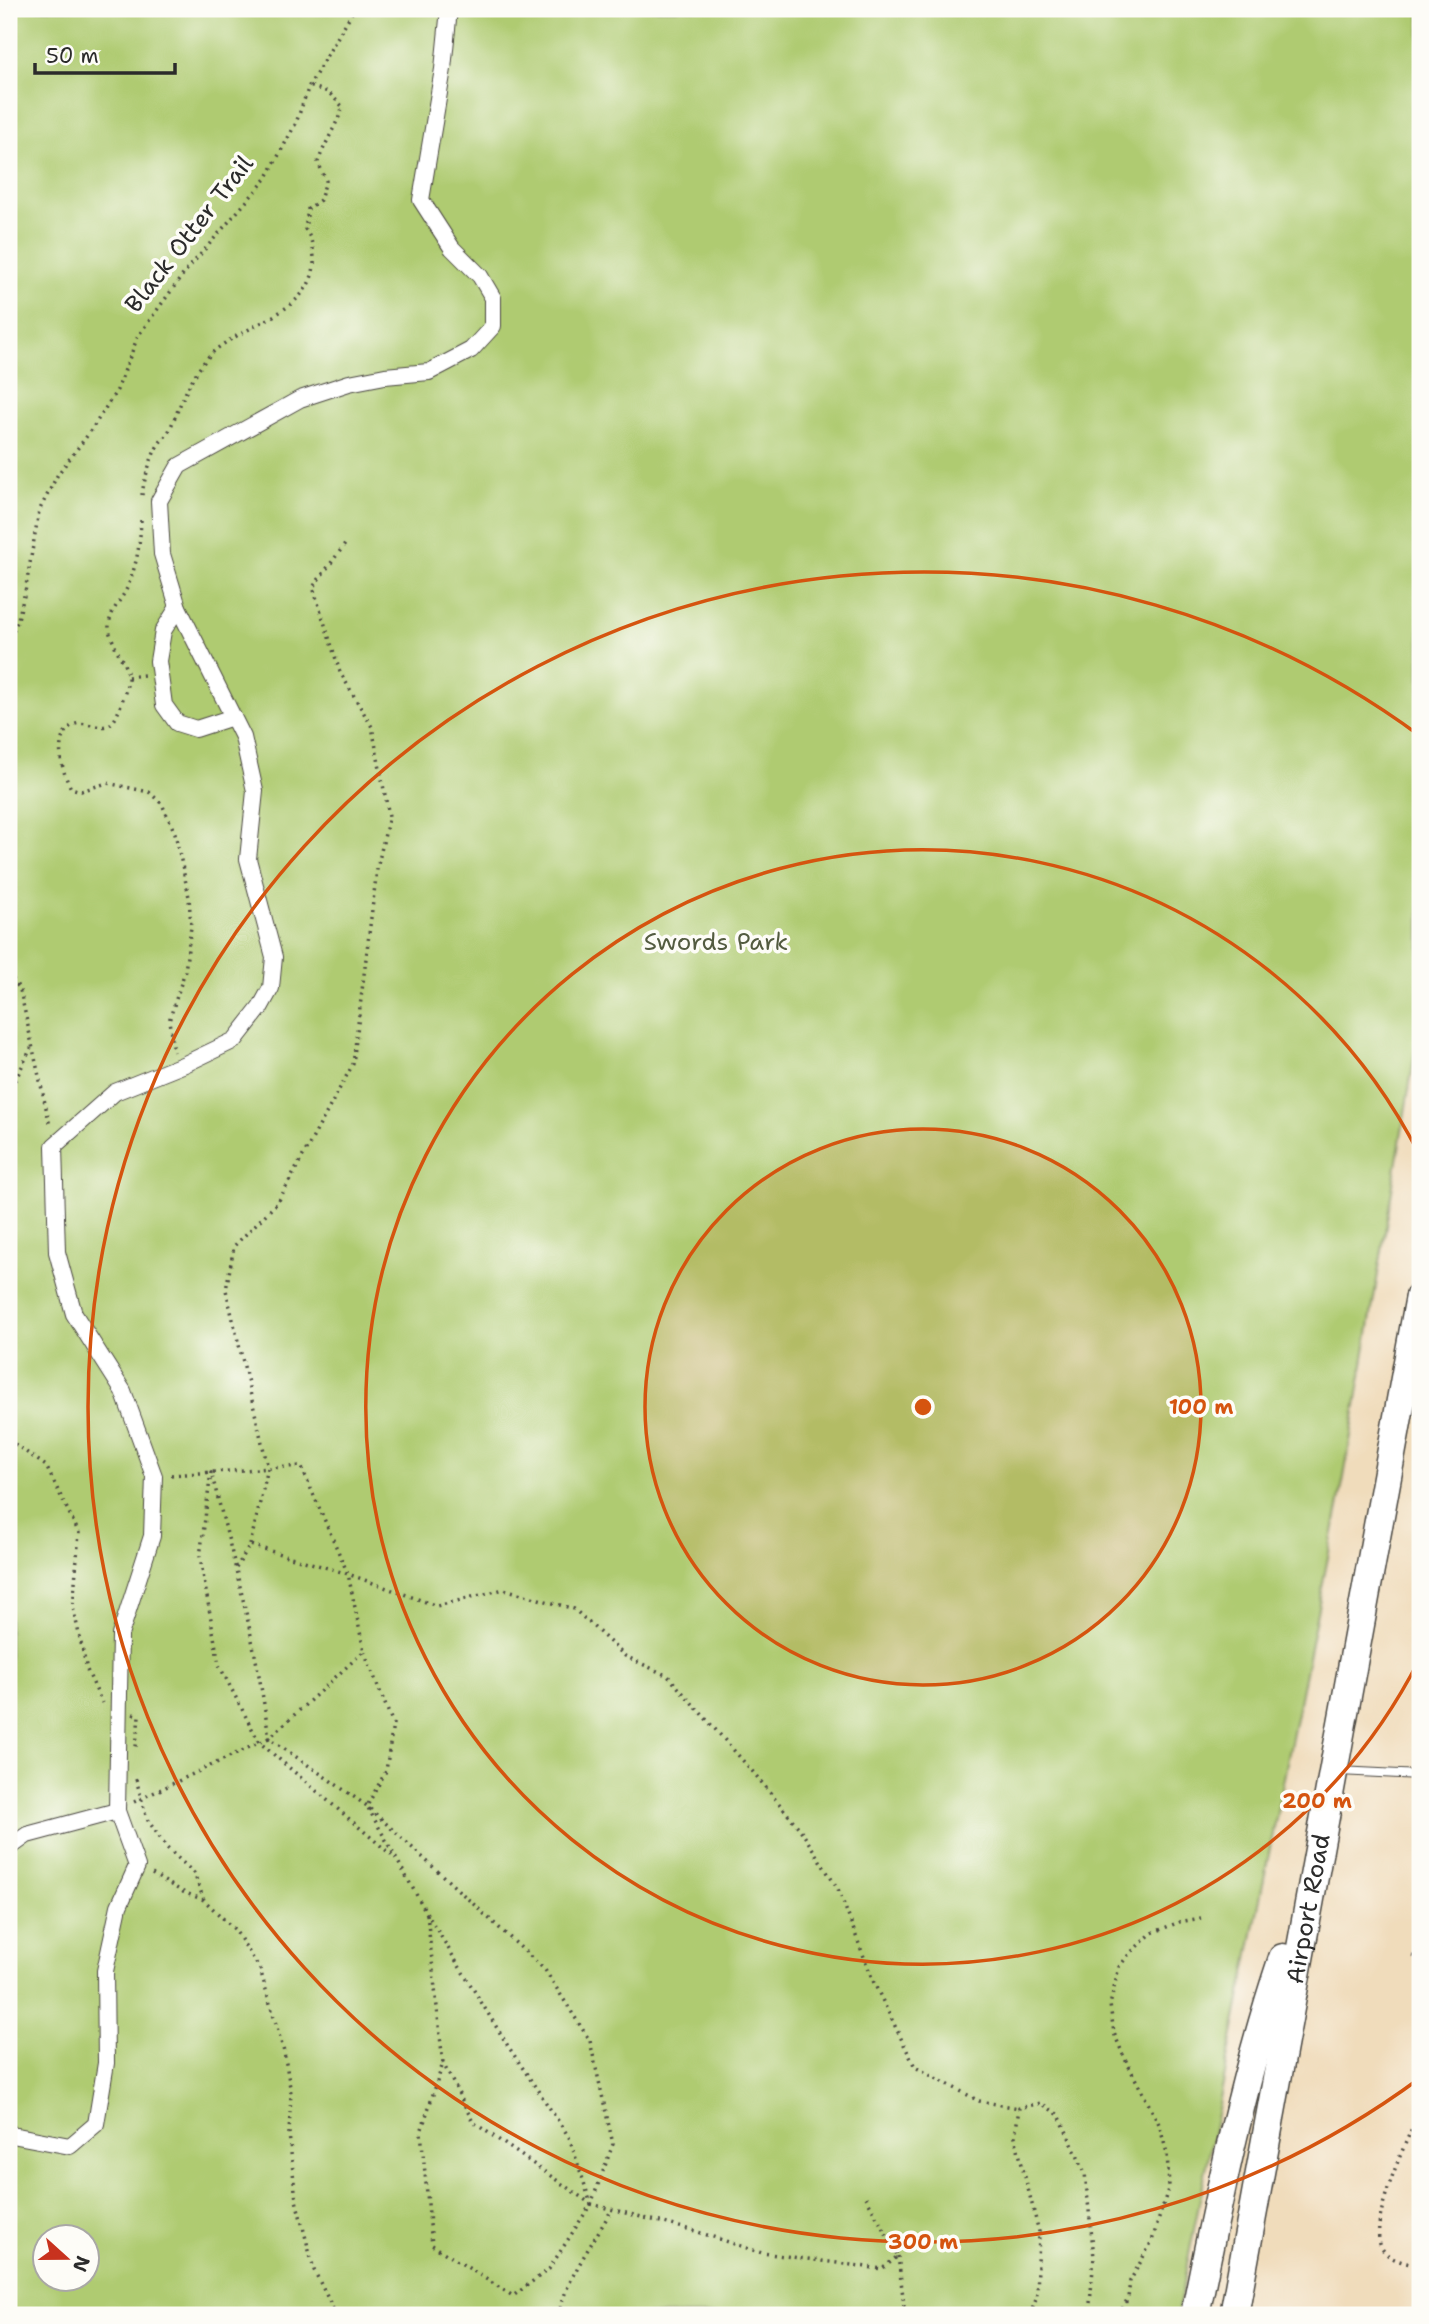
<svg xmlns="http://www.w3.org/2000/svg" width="1429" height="2324" viewBox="0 0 1429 2324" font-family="'Shantell Sans',sans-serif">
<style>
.green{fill:#afcb71;stroke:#6d7b4e;stroke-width:2;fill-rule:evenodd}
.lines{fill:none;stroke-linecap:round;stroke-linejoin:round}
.lane-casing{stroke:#494641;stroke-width:10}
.street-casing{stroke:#494641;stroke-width:18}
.highway-casing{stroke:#494641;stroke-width:31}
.path{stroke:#494641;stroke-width:3.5;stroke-dasharray:2 5;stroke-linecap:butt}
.lane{stroke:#fff;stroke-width:8}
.street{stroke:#fff;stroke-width:16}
.highway{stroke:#fff;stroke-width:28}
.ring{fill:none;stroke:#d5540f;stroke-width:3.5}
.labels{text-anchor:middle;stroke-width:7;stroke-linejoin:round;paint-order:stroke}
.street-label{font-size:24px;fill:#2b2b2b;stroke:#fdfcf7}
.park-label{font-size:24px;fill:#535b40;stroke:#fdfcf7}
.centre{fill:#d5540f;stroke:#fdfcf7;stroke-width:3.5}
.ring-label{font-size:21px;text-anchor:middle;font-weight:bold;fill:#d5540f;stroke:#fdfcf7;stroke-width:7;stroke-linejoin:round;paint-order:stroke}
</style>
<rect width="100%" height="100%" fill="#fdfcf7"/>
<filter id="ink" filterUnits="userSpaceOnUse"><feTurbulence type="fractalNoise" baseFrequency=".0143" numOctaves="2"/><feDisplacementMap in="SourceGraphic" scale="14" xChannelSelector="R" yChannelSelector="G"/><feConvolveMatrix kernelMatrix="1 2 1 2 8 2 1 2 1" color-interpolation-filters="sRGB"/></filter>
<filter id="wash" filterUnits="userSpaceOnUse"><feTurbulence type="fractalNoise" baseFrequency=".00686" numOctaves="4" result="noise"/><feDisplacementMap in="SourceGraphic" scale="28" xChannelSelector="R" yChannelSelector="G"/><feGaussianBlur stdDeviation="1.57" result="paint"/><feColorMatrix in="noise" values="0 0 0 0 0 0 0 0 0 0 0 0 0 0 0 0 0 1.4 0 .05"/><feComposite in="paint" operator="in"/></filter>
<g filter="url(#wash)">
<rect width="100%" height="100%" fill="#f0dcbb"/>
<!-- green -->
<path class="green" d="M9 9H1420V1023L1344 1477 1177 2315H9ZM46 2236H88V2278H46Z"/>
</g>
<g filter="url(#ink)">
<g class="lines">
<!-- lane casing -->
<g class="lane-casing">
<polyline id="lane" points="1339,1771 1420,1775"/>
</g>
<!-- street casing -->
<g class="street-casing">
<g id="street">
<polyline points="178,607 163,631 158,661 164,705 177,723 196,729 233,717"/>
<polyline points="9,1848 27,1835 117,1811"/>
<polyline points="9,2132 12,2135 70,2146 96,2124 106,2063 105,1971 119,1906 137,1866 117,1811 120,1635 152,1536 154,1476 123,1391 74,1314 57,1252 54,1146 115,1092 185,1064 235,1040 260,1008 271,988 274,957 248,859 255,791 243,737 178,607 162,554 159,501 179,466 300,399 349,383 385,376 429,372 471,350 493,326 493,298 480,276 452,248 421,200 443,69 449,9"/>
</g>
</g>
<!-- highway casing -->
<g class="highway-casing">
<g id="highway">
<path d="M1195 2315C1219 2195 1244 2074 1283 1958"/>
<path id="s1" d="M1234 2315 1420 1296"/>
</g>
</g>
<!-- path -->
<g class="path">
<path d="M142 495C143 483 152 453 159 444 162 439 166 437 169 431 181 404 188 380 209 356 239 324 317 313 314 258 313 246 312 239 305 229L308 209 320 200 326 181 318 162C325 143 336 126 343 107L328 92 309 86"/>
<path d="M141 520C140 544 137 565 127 588 121 601 110 610 109 626 108 632 113 640 115 646 119 655 126 666 128 676 129 683 120 709 116 717 106 737 87 718 73 725 52 736 62 773 71 788L81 791 107 783 149 792 162 804 175 833 189 897 191 927 185 971 169 1021 174 1052"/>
<polyline points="9,644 18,619 25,592 39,511 58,474 90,432 117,390 138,336 185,272 266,179 296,123 309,86 354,9"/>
<polyline points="128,677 144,675"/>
<polyline points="9,973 20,990 50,1126"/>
<polyline points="9,1093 31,1048"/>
<polyline points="9,1440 46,1466 79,1533 73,1607 87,1670 102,1703"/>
<polyline points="171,1475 301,1466 348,1574 437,1606 504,1589 574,1609 625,1656 668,1676 753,1772 800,1829 838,1889 874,1983 915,2067 979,2101 1019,2108"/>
<polyline points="250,1545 268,1468 226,1290 234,1246 278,1202 353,1064 377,869 389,816 372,727 340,672 313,587 346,543"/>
<path d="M236 1568 250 1545 348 1574 364 1651 269 1738C257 1648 234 1560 211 1472L200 1557 219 1665 259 1742 394 1857"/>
<polyline points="133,1714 139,1716 136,1747"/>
<polyline points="136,1779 147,1819 167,1848 194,1873 204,1900"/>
<polyline points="134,1802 269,1738 367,1806 545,1970 590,2041 613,2144 591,2204 569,2137 508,2046 426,1912 367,1806 386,1771 393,1724 364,1651"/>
<polyline points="152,1874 183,1892 204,1900 235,1930 260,1969 284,2052 291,2093 289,2134 296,2200 314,2270 336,2315"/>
<polyline points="427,1914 443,2063 421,2132 432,2245 513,2296 549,2269 591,2204 473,2122 443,2063"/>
<polyline points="1412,1956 1420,1958"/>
<polyline points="591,2204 695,2231 762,2253 882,2269 898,2256 866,2197"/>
<polyline points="898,2256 904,2305 899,2315"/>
<path d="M1415 2265C1402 2262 1385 2259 1380 2244 1371 2215 1408 2138 1420 2110"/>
<path d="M559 2315C563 2284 596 2238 612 2209"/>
<polyline points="1030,2315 1037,2297 1039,2232 1015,2137 1019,2108 1041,2103 1059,2115 1085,2173 1094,2257 1089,2315"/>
<polyline points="1119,2315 1128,2298 1130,2281 1152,2241 1169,2186 1167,2153 1159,2124 1124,2057 1114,2033 1110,2005 1119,1967 1130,1953 1152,1933 1179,1922 1201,1918"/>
</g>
<!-- lane -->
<use href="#lane" class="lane"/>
<!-- street -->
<use href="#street" class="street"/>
<!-- highway -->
<use href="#highway" class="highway"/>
</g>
</g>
<!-- distance rings -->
<circle cx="923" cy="1407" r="278" fill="#d5540f" fill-opacity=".12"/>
<g class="ring">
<circle cx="923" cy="1407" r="278"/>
<path d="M1419 1660A557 557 0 1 1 1419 1154"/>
<path d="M1420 2078A835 835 0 1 1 1420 736"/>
</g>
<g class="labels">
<!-- street labels -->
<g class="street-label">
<text transform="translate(189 234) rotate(-52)" y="8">Black Otter Trail</text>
<text dy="8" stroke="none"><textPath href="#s1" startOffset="413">Airport Road</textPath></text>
</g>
<!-- park labels -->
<g class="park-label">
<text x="716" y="950">Swords Park</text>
</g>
</g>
<circle cx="923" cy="1407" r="10" class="centre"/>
<g class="ring-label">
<text x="1201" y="1414">100 m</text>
<text x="1317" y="1808">200 m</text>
<text x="923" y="2249">300 m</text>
</g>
<!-- margin -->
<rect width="1429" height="2324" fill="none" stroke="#fdfcf7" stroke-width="35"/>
<!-- north arrow -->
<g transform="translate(66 2258) rotate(111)"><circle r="33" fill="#fdfcf7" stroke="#a9a8a5" stroke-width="2"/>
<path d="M0-5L12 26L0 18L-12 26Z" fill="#c8321e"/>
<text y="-10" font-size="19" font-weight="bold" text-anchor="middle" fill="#2b2b2b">N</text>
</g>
<!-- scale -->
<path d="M35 63v10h140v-10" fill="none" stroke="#2b2b2b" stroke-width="3.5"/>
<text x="46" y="63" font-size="21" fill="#2b2b2b" stroke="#fdfcf7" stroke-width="5" paint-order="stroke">50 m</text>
</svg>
